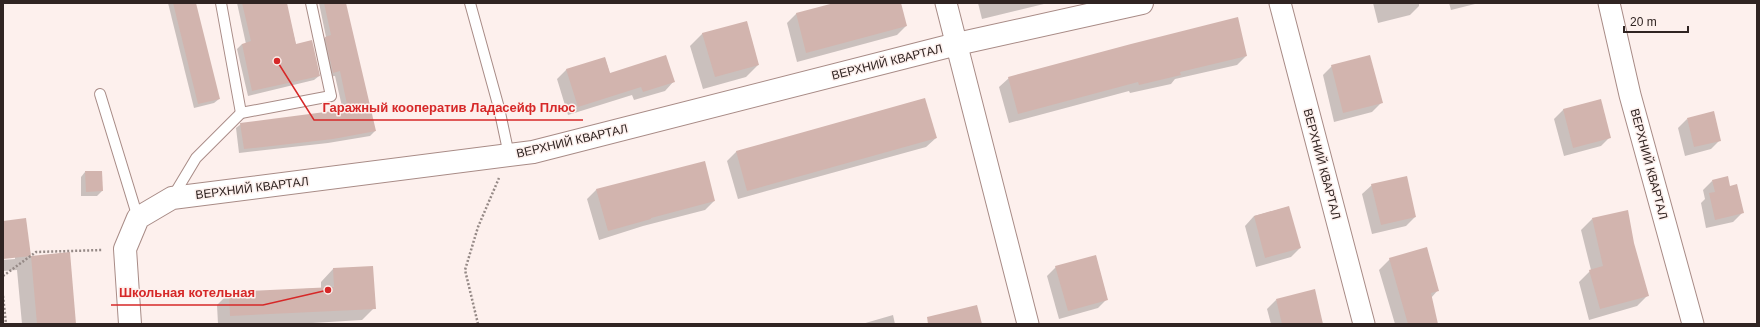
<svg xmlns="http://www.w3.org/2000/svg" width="1760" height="327" viewBox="0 0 1760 327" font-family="Arial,sans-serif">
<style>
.shadow{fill:#0003}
.building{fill:#d2b4ae}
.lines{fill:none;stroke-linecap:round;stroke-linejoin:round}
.service-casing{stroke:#a88b86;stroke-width:12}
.minor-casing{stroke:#a88b86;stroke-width:23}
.secondary-casing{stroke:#a88b86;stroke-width:24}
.path{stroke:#958986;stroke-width:2.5;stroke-dasharray:2 2;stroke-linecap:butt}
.service{stroke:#fff;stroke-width:10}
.minor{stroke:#fff;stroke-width:21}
.secondary{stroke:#fff;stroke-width:22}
.labels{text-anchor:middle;stroke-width:3;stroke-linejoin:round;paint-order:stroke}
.street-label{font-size:12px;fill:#302422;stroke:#fdf0ed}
.leader{fill:none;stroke:#d62828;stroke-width:1.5}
.callout-dot{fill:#d62828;stroke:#fdf0ed;stroke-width:1.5}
.callout-label{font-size:13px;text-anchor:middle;font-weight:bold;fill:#d62828;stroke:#fdf0ed;stroke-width:3;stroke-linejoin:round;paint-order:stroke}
</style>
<rect width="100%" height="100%" fill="#fdf0ed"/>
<!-- shadow -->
<g class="shadow">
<polygon points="168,3 195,3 219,99 214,103 194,108"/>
<polygon points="237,3 286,3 296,45 319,76 314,80 248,96 237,49 242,44 246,44"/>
<polygon points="319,3 345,3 375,131 370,136 328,143 239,153 236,128 241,124 343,111 335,76 328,77 321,42 326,37"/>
<polygon points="841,3 900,3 906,26 897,35 797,62 787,23 796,14"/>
<polygon points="978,3 1048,3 982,19"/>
<polygon points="1373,3 1419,3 1419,6 1410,15 1378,23"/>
<polygon points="1449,3 1479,3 1451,10"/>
<polygon points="703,33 758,65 746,77 703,89 690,46"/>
<polygon points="1246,56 1237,65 1175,79 1171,84 1130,93 1129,91 1009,123 999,87 1009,78"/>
<polygon points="605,58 610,74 674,81 665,91 634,100 632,95 568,115 557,79 566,70"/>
<polygon points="1332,66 1381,103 1372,112 1334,122 1323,75"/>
<polygon points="924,99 936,138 926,147 738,199 727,161 736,152"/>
<polygon points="1600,100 1610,137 1601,146 1564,156 1554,119 1563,110"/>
<polygon points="1687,119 1720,140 1711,149 1685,156 1678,128"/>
<polygon points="85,172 102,191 97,196 81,196 81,177"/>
<polygon points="1712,181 1729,187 1742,213 1733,222 1706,228 1701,203 1705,199 1703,190"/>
<polygon points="1372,185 1415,217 1406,226 1372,234 1362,194"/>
<polygon points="596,190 714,201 705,210 643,226 599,240 587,199"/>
<polygon points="1288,207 1300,248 1291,257 1256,267 1245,226 1254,216"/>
<polygon points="25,219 30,257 69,253 75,324 22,324 17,270 3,271 3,260 15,259 15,257 3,258 3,222"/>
<polygon points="1592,219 1633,244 1648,295 1637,306 1589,320 1579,282 1591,270 1581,230"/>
<polygon points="1390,259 1438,290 1431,298 1437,324 1395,324 1379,270"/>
<polygon points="1056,267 1107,299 1098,308 1059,319 1047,276"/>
<polygon points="333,269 374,308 362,320 296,324 218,324 217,305 229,293 321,288 321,282"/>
<polygon points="1276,300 1322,324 1271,324 1267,309"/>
<polygon points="893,315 895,324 862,324"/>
</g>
<!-- building -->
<g class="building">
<polygon points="173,3 196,3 220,99 198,104"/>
<polygon points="242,3 287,3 296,44 312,40 320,76 252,91 242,44 251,41"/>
<polygon points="324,3 346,3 376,131 333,139 244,149 240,123 348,109 340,71 333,73 325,37 331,35"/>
<polygon points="834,3 901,3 907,26 806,53 796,13"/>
<polygon points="1238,17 1247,56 1180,72 1181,75 1139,85 1138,82 1018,114 1008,77 1131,44"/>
<polygon points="747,21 759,65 715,77 702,33"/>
<polygon points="666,55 675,82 643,92 641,87 578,107 566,69 605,57 610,73"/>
<polygon points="1370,55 1383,103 1343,113 1331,65"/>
<polygon points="925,98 937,138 747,191 736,151"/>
<polygon points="1601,99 1611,138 1573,148 1563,109"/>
<polygon points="1714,111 1721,141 1694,147 1687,118"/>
<polygon points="705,161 715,201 651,218 651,219 608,231 596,189"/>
<polygon points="85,171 102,171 103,191 86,192"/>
<polygon points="1407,176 1416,217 1381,225 1371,184"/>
<polygon points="1728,176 1730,186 1737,184 1744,213 1715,220 1709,193 1715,192 1712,180"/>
<polygon points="1289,206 1301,248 1265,258 1254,216"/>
<polygon points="1628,210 1634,243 1649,296 1600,309 1589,270 1603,266 1592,218"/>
<polygon points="26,218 31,256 3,259 3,221"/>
<polygon points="1427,247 1439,291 1431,293 1438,324 1408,324 1389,258"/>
<polygon points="70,252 76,324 37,324 31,256"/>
<polygon points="1096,255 1108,300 1068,311 1055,266"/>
<polygon points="373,266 376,309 230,316 229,292 334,287 333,268"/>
<polygon points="1315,289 1323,324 1282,324 1276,299"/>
<polygon points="977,305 982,324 928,324 927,317"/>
</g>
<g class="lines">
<!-- service casing -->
<g class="service-casing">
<g id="service">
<polyline points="221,3 241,113"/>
<polyline points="470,3 499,108 509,155"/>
<polyline points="100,94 138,218"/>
<polyline points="172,198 196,158 241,113 331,96 311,3"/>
</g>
</g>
<!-- minor casing -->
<g class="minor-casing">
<g id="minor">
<polyline points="946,3 1028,324"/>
<polyline points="1280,3 1364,324"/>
<polyline points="1609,3 1630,95 1693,324"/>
</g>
</g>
<!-- secondary casing -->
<g class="secondary-casing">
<polyline id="secondary" points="130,324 125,249 138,218 172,198 533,152 957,44 1142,3"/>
</g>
<!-- path -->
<g class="path">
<polyline points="3,276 36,252 103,250"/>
<polyline points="3,296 6,324"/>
<polyline points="478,324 465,270 478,227 499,178"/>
</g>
<!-- service -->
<use href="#service" class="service"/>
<!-- minor -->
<use href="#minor" class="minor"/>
<!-- secondary -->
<use href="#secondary" class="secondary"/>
</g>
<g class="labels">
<!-- street labels -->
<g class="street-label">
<text transform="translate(887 62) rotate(-14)" y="4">ВЕРХНИЙ КВАРТАЛ</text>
<text transform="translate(572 141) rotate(-13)" y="4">ВЕРХНИЙ КВАРТАЛ</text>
<text transform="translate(1322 164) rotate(75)" y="4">ВЕРХНИЙ КВАРТАЛ</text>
<text transform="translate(1649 164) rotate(75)" y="4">ВЕРХНИЙ КВАРТАЛ</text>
<text transform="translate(252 188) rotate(-7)" y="4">ВЕРХНИЙ КВАРТАЛ</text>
</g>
</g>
<!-- callouts -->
<path class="leader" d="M277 61L314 120H583M328 290L263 305H111"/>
<g class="callout-dot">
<circle cx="277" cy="61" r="4"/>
<circle cx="328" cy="290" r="4"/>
</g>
<g class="callout-label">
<text x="449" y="112">Гаражный кооператив Ладасейф Плюс</text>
<text x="187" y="297">Школьная котельная</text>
</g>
<!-- border -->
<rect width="1760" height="327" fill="none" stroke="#302422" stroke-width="8"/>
<!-- scale -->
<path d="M1624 26v6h64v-6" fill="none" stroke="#302422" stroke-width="2"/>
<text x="1630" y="26" font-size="12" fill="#302422" stroke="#fdf0ed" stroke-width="3" paint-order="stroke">20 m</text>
</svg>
